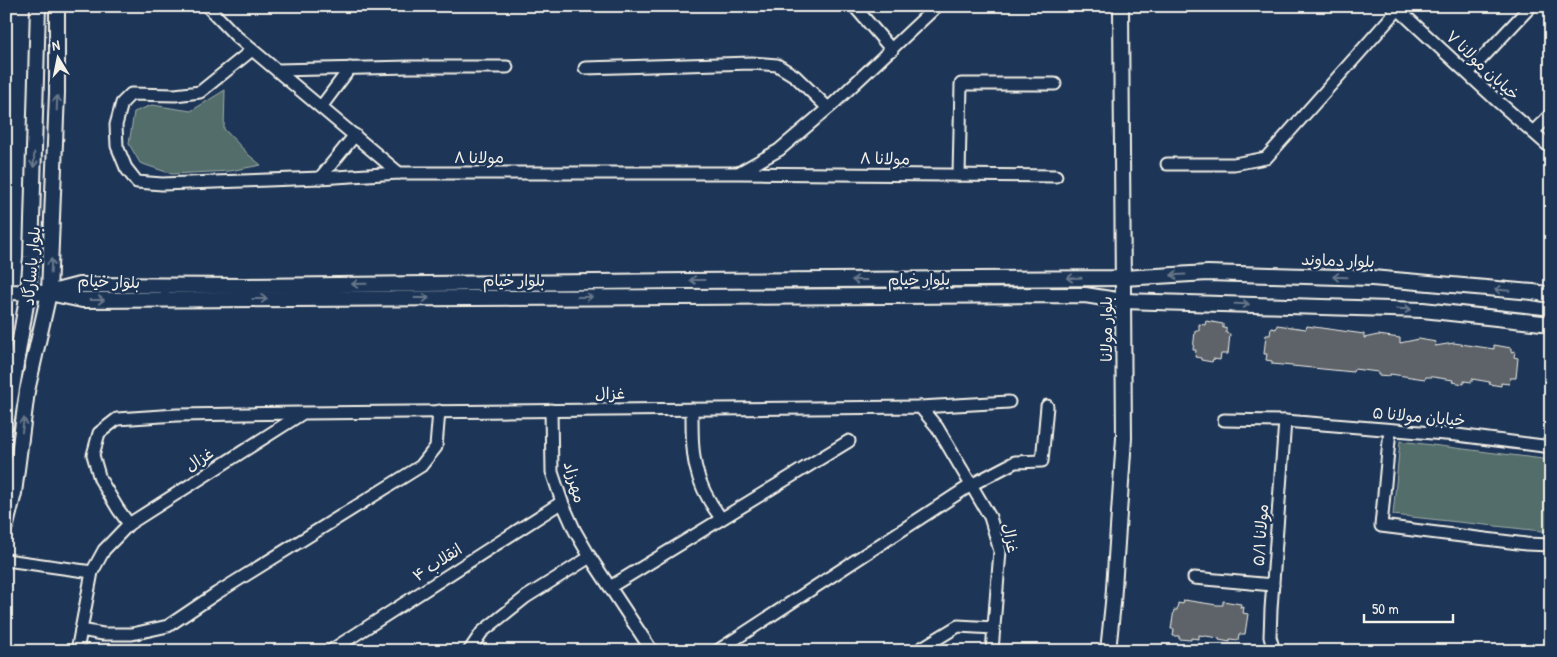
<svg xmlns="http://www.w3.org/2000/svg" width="1557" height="657" viewBox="0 0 1557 657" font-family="'Patrick Hand','Playpen Sans Arabic',sans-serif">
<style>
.green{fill:#526d6b;stroke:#a3afaa}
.building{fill:#5d6369;stroke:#f4f1e8}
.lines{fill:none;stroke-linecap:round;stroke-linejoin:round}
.minor-casing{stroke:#f4f1e8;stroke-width:15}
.tertiary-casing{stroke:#f4f1e8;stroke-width:18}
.minor{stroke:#1d3557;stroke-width:11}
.tertiary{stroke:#1d3557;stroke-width:14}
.oneway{stroke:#68778a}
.labels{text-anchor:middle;stroke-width:5;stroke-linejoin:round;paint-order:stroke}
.street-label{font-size:16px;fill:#f4f1e8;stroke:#1d3557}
</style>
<rect width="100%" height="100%" fill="#1d3557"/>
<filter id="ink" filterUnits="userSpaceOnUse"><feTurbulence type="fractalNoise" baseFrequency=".02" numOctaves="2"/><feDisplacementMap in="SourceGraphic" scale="10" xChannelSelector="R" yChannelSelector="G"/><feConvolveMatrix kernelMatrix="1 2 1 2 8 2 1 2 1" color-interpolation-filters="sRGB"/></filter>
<g filter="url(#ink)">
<!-- green -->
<g class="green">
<polygon points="225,90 224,129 250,156 261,165 230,171 172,174 140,163 129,144 134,112 152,105 191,111"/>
<polygon points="1400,441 1551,460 1551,532 1393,515"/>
</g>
<!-- building -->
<g class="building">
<polygon points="1206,321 1223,324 1223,328 1226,327 1226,333 1230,334 1228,354 1221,354 1220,360 1213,359 1212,362 1201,360 1201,358 1195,357 1196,350 1193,350 1195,331 1199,331 1199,324 1205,325"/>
<polygon points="1277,325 1306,329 1307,326 1364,334 1364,338 1378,335 1400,338 1400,343 1419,339 1436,342 1435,346 1454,343 1494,349 1494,345 1511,348 1511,352 1515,351 1514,357 1518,358 1516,378 1510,378 1509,384 1501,383 1501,386 1489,384 1490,382 1472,379 1472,382 1464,381 1464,384 1452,382 1453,380 1433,377 1426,377 1425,379 1390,374 1390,376 1378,375 1378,372 1354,369 1353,372 1272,364 1272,361 1266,360 1267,354 1264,354 1266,335 1270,335 1271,328 1276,329"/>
<polygon points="1184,600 1217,605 1223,605 1223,601 1241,604 1240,608 1244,607 1243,613 1248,614 1245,634 1239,634 1238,640 1230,639 1230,642 1219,640 1219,638 1199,635 1199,639 1191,638 1191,640 1179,639 1179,636 1173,636 1174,629 1171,629 1174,610 1177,610 1178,603 1183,604"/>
</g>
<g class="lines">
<!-- minor casing -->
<g class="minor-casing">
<g id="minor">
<polyline points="207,6 237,37 399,173"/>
<polyline points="854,6 892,50"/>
<polyline points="1392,6 1398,9 1494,98 1551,148"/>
<polyline points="252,50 200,92 175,95 131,94 122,103 116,125 117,146 126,168 137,182 162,184 320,178 399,173 738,173 1056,176"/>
<polyline points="585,68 752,63 777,65 795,76 828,108"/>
<polyline points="277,70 410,67 507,67"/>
<polyline points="1468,73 1531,6"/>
<polyline points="321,107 350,68"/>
<polyline points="1533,132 1551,114"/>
<polyline points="1167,164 1234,164 1266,158 1401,6"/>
<polyline points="740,172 779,150 833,104 937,6"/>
<polyline points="959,175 961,84 1055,84"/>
<polyline points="320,178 355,135"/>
<polyline points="920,407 1009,402"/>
<path d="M692 409C692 455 692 480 721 518"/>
<polyline points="551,410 552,472 562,502 575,531 590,557 652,651"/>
<polyline points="1224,420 1285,421 1457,435 1551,447"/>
<polyline points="1390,430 1381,526 1526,544 1551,545"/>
<polyline points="129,524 118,509 100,479 93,455 99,433 117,419 177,415 301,413"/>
<polyline points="6,560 92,572"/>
<polyline points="1194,578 1273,585"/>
<polyline points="610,587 849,441"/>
<polyline points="81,630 103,634 132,634 168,626 217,593 421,466 436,447 439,411"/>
<polyline points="77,651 92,572 104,550 129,524 303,413 920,407 937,427 990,517 1000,551 992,651"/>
<polyline points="330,651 562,502"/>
<polyline points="469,651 482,632 526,597 590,557"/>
<polyline points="717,651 971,485 1015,462 1042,461 1047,406"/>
<polyline points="917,651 958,626 994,628"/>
<polyline points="1274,651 1270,637 1271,609 1285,421"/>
</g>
</g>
<!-- tertiary casing -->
<g class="tertiary-casing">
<g id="tertiary">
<polyline points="6,292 49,293 82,300 1085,295 1123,301 1423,310 1551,324"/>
<polyline points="52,292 79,285 246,286 685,281 976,279 1123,278 1208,273 1372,278 1533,292 1551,295"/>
<polyline points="6,424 28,292 31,257 38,6"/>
<polyline points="6,525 14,493 27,391 49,293 57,93 57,6"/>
<polyline points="1108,651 1113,603 1124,438 1121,6"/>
</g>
</g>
<!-- minor -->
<use href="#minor" class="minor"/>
<!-- tertiary -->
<use href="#tertiary" class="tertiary"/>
</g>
<!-- one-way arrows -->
<defs><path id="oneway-shaft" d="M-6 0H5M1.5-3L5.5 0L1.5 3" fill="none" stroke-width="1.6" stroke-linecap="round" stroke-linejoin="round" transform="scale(1.25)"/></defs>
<g class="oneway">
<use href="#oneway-shaft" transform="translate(57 103) rotate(-88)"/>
<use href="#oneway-shaft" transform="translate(34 160) rotate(92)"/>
<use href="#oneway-shaft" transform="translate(51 266) rotate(-87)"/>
<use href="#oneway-shaft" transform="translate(1178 275) rotate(177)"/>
<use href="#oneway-shaft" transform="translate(1340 277) rotate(-178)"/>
<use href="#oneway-shaft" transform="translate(1074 278) rotate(179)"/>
<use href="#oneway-shaft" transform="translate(697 280) rotate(180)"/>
<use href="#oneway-shaft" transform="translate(859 280) rotate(180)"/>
<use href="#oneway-shaft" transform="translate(359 284) rotate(179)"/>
<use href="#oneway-shaft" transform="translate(1502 290) rotate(-175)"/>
<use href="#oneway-shaft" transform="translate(585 297)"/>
<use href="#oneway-shaft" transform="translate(422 298)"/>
<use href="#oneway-shaft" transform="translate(260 299)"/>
<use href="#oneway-shaft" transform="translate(97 300)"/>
<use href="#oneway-shaft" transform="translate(1242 304) rotate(2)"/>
<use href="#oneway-shaft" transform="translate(1404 309) rotate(2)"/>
<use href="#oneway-shaft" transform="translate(23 425) rotate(-82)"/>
</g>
</g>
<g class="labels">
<!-- street labels -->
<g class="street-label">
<text transform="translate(1483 65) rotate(43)" y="6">خیابان مولانا ۷</text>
<text x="479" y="163">مولانا ۸</text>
<text transform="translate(885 158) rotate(1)" y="6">مولانا ۸</text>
<text transform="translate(1338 260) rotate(2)" y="6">بلوار دماوند</text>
<text transform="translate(31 266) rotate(-85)" y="6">بلوار پاسارگاد</text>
<text x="919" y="285">بلوار خیام</text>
<text x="514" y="286">بلوار خیام</text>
<text transform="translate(109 281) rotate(2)" y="6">بلوار خیام</text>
<text transform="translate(1106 329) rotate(-90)" y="6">بلوار مولانا</text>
<text transform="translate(610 393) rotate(-1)" y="6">غزال</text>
<text transform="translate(1419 416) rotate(5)" y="6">خیابان مولانا ۵</text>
<text transform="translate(199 459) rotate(-33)" y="6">غزال</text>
<text transform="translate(575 482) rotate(74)" y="6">مهرزاد</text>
<text transform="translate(1260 535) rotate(-86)" y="6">مولانا ۵/۱</text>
<text transform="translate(1011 538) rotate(80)" y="6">غزال</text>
<text transform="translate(437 562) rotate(-33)" y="6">انقلاب ۴</text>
</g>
</g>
<!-- margin -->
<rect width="1557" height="657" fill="none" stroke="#1d3557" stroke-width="25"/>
<rect x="12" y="12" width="1532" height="632" fill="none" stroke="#f4f1e8" stroke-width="2" filter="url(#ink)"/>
<!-- north arrow -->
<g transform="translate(58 58) rotate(350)" stroke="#1d3557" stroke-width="4" paint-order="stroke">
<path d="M0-4L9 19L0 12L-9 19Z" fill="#f4f1e8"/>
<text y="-8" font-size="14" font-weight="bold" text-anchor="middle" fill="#f4f1e8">N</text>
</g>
<!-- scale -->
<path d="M1364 614v8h89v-8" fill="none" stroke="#f4f1e8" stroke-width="2.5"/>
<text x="1372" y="614" font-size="15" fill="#f4f1e8" stroke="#1d3557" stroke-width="4" paint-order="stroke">50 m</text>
</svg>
